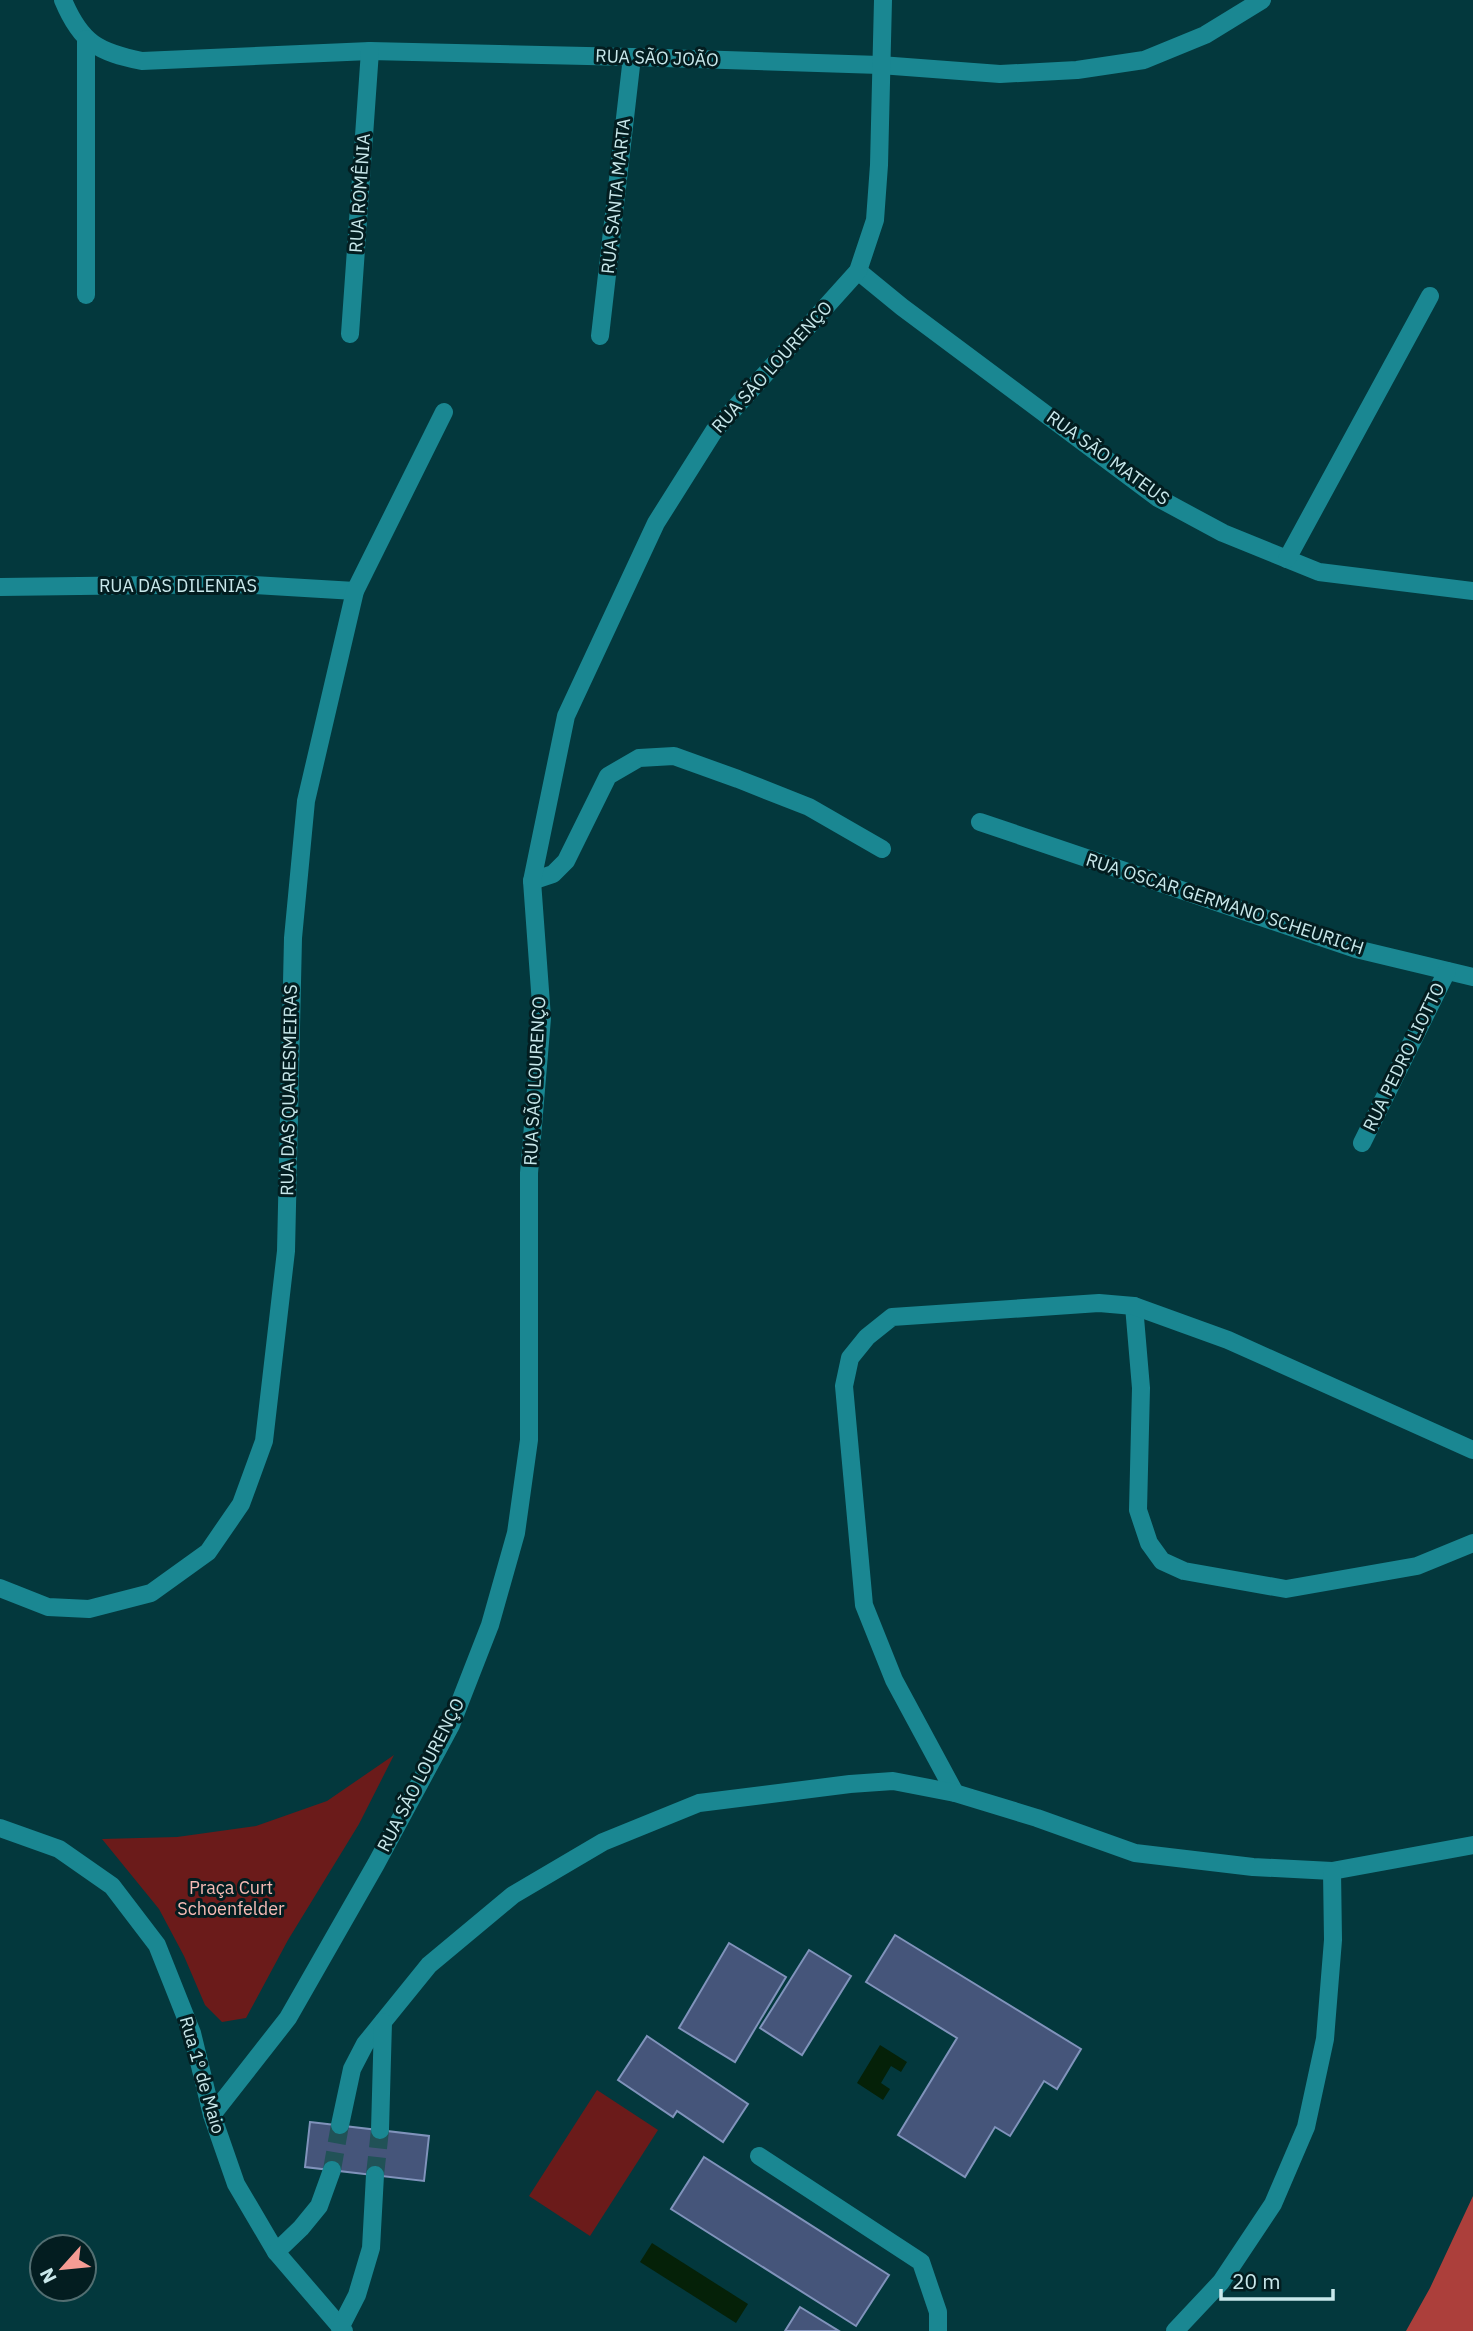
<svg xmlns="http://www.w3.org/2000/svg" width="1473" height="2331" viewBox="0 0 1473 2331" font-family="'IBM Plex Sans',sans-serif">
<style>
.green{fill:#6b1b1a}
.forest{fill:#ac3f3b}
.water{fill:#052108}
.building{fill:#45557a;stroke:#8093bb;stroke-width:2}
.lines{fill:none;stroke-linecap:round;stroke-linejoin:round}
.minor-tunnel{stroke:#215257;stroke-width:18;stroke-dasharray:18 9;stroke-linecap:butt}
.minor{stroke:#1a8792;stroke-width:18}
.labels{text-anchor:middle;stroke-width:6;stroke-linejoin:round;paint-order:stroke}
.street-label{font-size:18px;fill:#c9e8eb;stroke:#031d20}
.park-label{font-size:18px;fill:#f6bbb5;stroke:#031d20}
</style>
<rect width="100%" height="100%" fill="#03383d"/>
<!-- green -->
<g class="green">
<polygon points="394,1755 359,1824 288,1940 246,2018 222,2022 205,2005 184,1956 159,1909 102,1839 177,1837 256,1826 327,1801"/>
<polygon points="597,2090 658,2130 590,2236 529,2196"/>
</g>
<!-- forest -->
<polygon class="forest" points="1473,2196 1473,2331 1406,2331 1430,2288"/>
<!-- water -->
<g class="water">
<polygon points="880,2045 907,2062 901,2072 891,2066 881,2083 890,2089 883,2100 857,2083"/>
<polygon points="652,2243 748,2304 736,2323 640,2262"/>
</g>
<!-- building -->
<g class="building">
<polygon points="895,1935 1081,2049 1057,2089 1044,2081 1010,2136 995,2127 965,2177 898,2135 957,2038 866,1982"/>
<polygon points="729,1943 786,1977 735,2062 679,2028"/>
<polygon points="809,1950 851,1976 802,2055 760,2028"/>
<polygon points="647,2036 748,2104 723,2142 677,2111 673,2117 618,2080"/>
<polygon points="310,2122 429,2136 424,2181 305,2167"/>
<polygon points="704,2157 889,2275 856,2326 671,2209"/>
<polygon points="800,2307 839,2331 785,2331"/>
</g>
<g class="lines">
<!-- minor-tunnel -->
<g class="minor-tunnel">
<polyline points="332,2170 340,2125"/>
<polyline points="375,2175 380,2130"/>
</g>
<!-- minor -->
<g class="minor">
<path d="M63 0C81 43 98 52 142 61L370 51 632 57 880 65 1000 74 1077 70 1144 60 1205 35 1262 0"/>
<polyline points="858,271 902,307 1158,498 1223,533 1319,572 1473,591"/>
<polyline points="86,295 86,39"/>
<polyline points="350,334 370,51"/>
<polyline points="600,336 632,57"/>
<polyline points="1287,559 1430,296"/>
<polyline points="0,587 237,584 355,591"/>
<polyline points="980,822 1356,949 1473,977"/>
<polyline points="532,881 553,874 566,861 608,776 639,758 674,756 738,779 809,807 882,849"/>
<polyline points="1362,1143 1447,971"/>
<polyline points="1134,1306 1141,1388 1138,1510 1149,1543 1162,1561 1184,1571 1286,1589 1417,1566 1473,1543"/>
<polyline points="0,1588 48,1607 89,1609 151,1593 208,1552 241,1504 264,1441 286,1251 293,938 306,801 355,591 444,412"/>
<polyline points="955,1793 894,1680 864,1605 844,1386 850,1358 867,1337 892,1317 1099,1303 1134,1306 1228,1340 1473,1450"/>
<polyline points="0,1828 59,1849 112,1886 157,1945 192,2033 212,2115 236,2184 276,2252 344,2331"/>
<polyline points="212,2115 288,2018 376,1864 451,1725 490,1625 516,1533 529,1440 529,1173 542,1018 532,881 566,716 656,523 714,431 858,271 875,220 879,165 883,0"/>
<polyline points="340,2125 352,2069 365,2044 429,1965 513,1895 603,1842 699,1803 850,1784 893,1781 955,1793 1037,1818 1135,1853 1253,1867 1332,1871 1473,1845"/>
<polyline points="380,2130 383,2022"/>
<polyline points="759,2156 921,2262 938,2312 938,2331"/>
<polyline points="276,2252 301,2228 319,2206 332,2170"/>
<polyline points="340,2328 357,2295 371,2248 375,2175"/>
<polyline points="1175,2331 1221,2282 1273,2204 1306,2127 1325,2039 1333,1940 1332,1871"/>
</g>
</g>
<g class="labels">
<!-- street labels -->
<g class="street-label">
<text transform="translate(657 58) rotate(2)" y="6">RUA SÃO JOÃO</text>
<text transform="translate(360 193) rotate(-86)" y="6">RUA ROMÊNIA</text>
<text transform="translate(616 196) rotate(-84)" y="6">RUA SANTA MARTA</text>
<text transform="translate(772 367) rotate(-48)" y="6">RUA SÃO LOURENÇO</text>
<text transform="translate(1108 458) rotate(36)" y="6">RUA SÃO MATEUS</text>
<text x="178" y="592">RUA DAS DILENIAS</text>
<text transform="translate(1225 904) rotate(18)" y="6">RUA OSCAR GERMANO SCHEURICH</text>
<text transform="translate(1404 1057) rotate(-64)" y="6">RUA PEDRO LIOTTO</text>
<text transform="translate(535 1081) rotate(-87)" y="6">RUA SÃO LOURENÇO</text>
<text transform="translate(289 1090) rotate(-89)" y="6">RUA DAS QUARESMEIRAS</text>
<text transform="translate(421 1775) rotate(-63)" y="6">RUA SÃO LOURENÇO</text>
<text transform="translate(202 2075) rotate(74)" y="6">Rua 1º de Maio</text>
</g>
<!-- park labels -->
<g class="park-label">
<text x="231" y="1894">Praça Curt<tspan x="231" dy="21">Schoenfelder</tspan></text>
</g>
</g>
<!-- north arrow -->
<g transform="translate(63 2268) rotate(243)"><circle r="33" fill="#031d20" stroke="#526e71" stroke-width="2"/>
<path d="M0-5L12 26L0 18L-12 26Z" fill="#f59c94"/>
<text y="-10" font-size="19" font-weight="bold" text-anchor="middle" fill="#c9e8eb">N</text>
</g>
<!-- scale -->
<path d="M1221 2289v10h112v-10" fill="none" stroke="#c9e8eb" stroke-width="3.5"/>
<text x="1232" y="2289" font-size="21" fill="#c9e8eb" stroke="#031d20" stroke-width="5" paint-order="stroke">20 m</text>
</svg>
